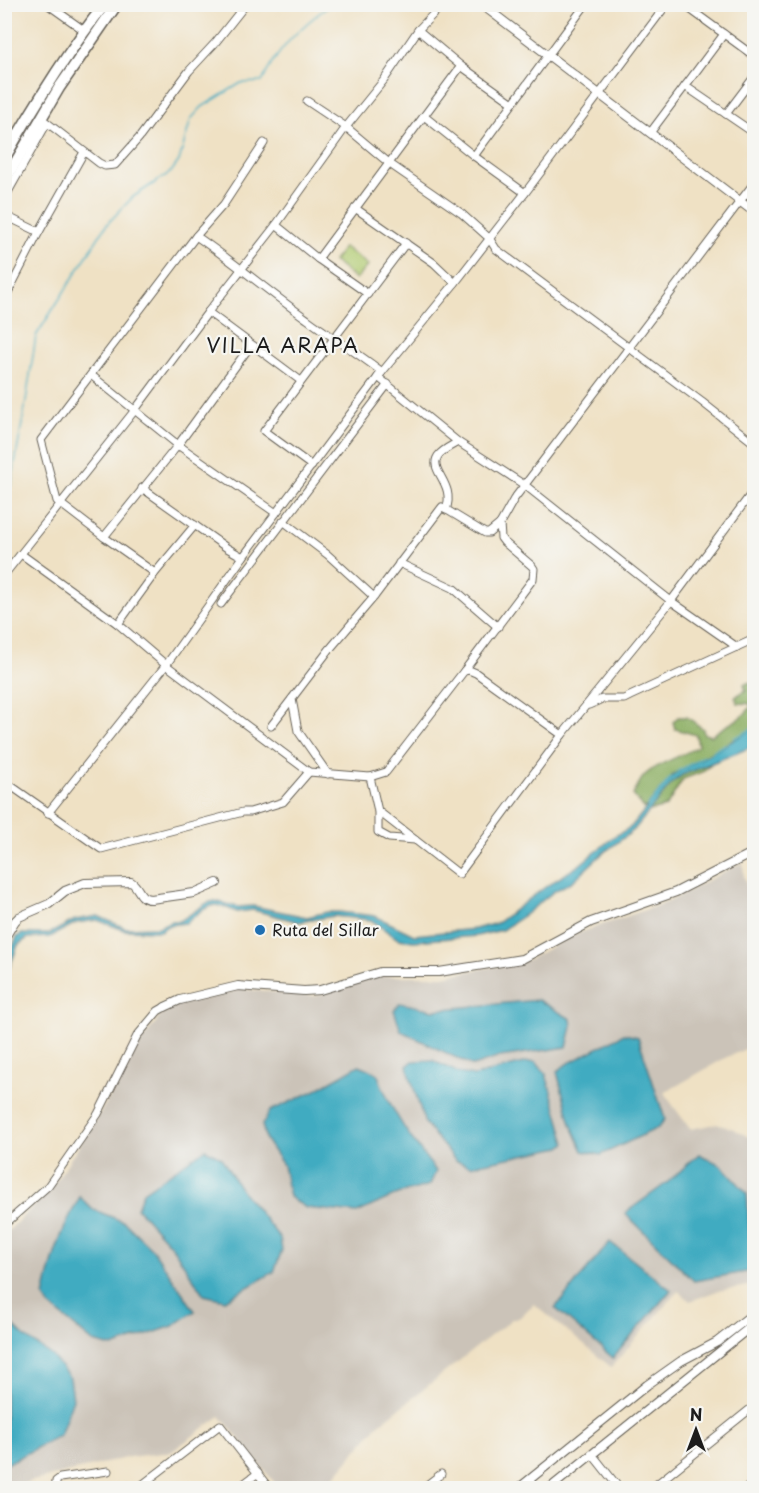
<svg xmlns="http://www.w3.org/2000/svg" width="759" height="1493" viewBox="0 0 759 1493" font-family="'Playpen Sans',sans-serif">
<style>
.industrial{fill:#cbc3b8}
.green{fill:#b1cb71;stroke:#667446;stroke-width:1.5}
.forest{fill:#8caf63;stroke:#546640;stroke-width:1.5}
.water{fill:#41abc1;stroke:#2e646e;stroke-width:1.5}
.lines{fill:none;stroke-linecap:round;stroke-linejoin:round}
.stream{stroke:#41abc1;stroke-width:1.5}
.minor-casing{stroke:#666157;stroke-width:9}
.tertiary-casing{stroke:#666157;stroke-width:10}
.primary-casing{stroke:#666157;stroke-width:13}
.minor{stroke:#fff;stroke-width:7}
.tertiary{stroke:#fff;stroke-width:8}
.primary{stroke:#fff;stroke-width:10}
.poi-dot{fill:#1f6fb2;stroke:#f6f6f2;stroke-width:2}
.labels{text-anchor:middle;stroke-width:4.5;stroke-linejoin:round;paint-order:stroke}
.poi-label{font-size:16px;fill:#1c1c1c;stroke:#f6f6f2;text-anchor:start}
.quarter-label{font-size:20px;letter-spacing:1.5px;fill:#1c1c1c;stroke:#f6f6f2}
</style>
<rect width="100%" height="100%" fill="#f6f6f2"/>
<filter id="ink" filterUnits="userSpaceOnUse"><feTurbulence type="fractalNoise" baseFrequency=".0167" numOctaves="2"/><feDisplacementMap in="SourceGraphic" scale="12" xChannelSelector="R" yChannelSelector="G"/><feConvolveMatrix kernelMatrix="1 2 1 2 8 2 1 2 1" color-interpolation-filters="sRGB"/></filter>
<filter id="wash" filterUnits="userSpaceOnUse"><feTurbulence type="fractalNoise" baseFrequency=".008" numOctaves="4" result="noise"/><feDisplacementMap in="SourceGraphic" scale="24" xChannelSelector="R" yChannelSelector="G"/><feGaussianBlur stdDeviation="1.35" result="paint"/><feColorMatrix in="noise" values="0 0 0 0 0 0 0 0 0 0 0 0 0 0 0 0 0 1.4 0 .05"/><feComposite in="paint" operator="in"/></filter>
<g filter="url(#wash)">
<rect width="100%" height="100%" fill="#efe1c4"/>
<!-- industrial -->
<polygon class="industrial" points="743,862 744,877 754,903 754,1045 725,1058 664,1093 690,1129 716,1124 734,1129 754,1140 754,1285 717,1291 690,1301 678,1291 611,1367 534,1304 519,1318 512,1319 377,1426 325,1488 279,1488 220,1416 171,1452 129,1457 5,1488 5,1234 51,1189 117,1086 138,1046 162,1014 175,1005 241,989 316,996 375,976 443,976 525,961 576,934 668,902"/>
<!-- green -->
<polygon class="green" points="344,247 368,265 356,279 333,261"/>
<!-- forest -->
<g class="forest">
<path d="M752 682 754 687V728L673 775 645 809 633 795C637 788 640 779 646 774 661 761 682 757 698 746L696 735 675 729 673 722 678 717H687L703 729 704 734 711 736C724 724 744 721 752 704L738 703 735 697 746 690 744 684Z"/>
<polygon points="711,764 702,772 683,779 666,807 649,811 672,783 682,775"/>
</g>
<!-- water -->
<g class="water">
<polygon points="754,728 754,746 682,775 672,783 634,830 602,854 573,881 553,892 526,914 502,930 477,936 414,941 398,939 371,920 334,916 299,922 253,910 237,912 222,906 214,905 202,910 186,923 169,925 160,931 124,930 97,920 76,923 50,937 28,938 18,945 5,979 5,963 17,937 22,934 49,934 75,920 98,916 125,928 159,927 171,921 180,921 207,903 215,901 237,907 253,906 307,917 327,912 339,912 375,916 414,935 475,929 497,923 548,885 578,866 615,836 631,827 673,775"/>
<polygon points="538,1000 571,1019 572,1027 567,1047 500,1057 473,1066 401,1031 394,1010 400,1003 434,1010"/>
<polygon points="624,1034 638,1037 665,1119 658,1128 601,1155 583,1151 571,1124 557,1072 565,1065"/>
<polygon points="432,1060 459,1073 474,1076 527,1062 536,1062 546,1074 566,1143 561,1147 470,1166 455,1160 425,1124 407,1066 413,1061"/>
<path d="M359 1065 377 1073C391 1112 411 1139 436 1171L430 1185 398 1194 357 1213 306 1208 289 1197 283 1165 266 1140 262 1125 270 1111 314 1091Z"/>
<polygon points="205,1149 221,1157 239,1187 280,1238 282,1250 274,1272 225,1300 204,1295 173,1248 137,1208 143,1192"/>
<polygon points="699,1154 721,1165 747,1193 752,1271 694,1281 625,1213 668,1182"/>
<path d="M80 1197 92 1209 124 1222 153 1250 195 1311 173 1326 112 1347 93 1342 49 1305 44 1297C51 1261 61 1229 80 1197Z"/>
<polygon points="610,1242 671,1290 613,1358 555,1308"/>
<polygon points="5,1318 24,1336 52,1356 70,1378 73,1399 60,1435 5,1465"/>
</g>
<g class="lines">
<!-- stream -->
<g class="stream">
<path d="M4 494 11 485 25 407 36 336 107 224 133 197 171 172 179 161 191 119 202 107 241 83 262 82C277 49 301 25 332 4"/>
<polyline points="734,738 754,728"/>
<polyline points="713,751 725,744"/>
<polyline points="677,772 704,756"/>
<polyline points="648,806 671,777"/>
</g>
</g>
</g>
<g filter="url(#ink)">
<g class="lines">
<!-- minor casing -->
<g class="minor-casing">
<g id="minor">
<polyline points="47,4 85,31"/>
<polyline points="683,4 754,56"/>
<polyline points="418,30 461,66 513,103"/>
<polyline points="685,86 754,133"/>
<polyline points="307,101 346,127 390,164 461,213 489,238 496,249 702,402 754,443"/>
<polyline points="726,114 754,77"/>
<polyline points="424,116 474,156 525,193"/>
<polyline points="41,118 99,163 105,166 115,165 139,138 189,71 215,43 246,4"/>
<polyline points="650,133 724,34"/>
<polyline points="4,136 14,141"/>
<polyline points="474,156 586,4"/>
<polyline points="4,199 47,123"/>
<polyline points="355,208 434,263 455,283"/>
<polyline points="4,215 39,232"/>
<polyline points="276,225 318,259 368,294"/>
<path d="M196 236C234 262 269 292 307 319 331 337 358 353 382 372"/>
<polyline points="318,259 461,66"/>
<polyline points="4,300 39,232 84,152"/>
<polyline points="208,312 301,381"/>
<polyline points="91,375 178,445 276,513"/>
<polyline points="378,377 458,442 526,486 671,601 737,647"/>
<polyline points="312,466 264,431 406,243"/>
<polyline points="142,488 227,548 243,557"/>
<path d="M446 510C456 483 428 471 438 456 442 450 451 446 458 442"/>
<polyline points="283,521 328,555 374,597"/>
<polyline points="104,537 178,445 251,345"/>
<polyline points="21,554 118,624 166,665 309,772 370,777 386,772 464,671 469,670 476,673 562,735"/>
<polyline points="399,563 453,588 498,627"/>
<polyline points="155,573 104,537 57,501 41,440 196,236 224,204 264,143"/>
<polyline points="4,575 135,410 208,312 276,225 346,127 384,80 418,30 442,5"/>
<polyline points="221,604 388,384"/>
<polyline points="118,624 155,573 195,525"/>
<polyline points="464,671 533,579 534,569 532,566 504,542 501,538 500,524"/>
<polyline points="292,699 298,731 328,774"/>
<polyline points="589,705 602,699 624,699 630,696 754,639"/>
<polyline points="271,726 329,650 374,597 442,507 485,533 489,533 500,524 514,499 754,183"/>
<polyline points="370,777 378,811 459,874 562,735 671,601 754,490"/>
<polyline points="4,781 101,849 243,812 250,812 283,802 309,772"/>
<polyline points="378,811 378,832 389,838 415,840"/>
<polyline points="48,813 166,665 243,557 378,377 455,283 525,193 667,4"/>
<polyline points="4,1225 48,1186 98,1114 137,1036 158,1011 165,1007"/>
<polyline points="592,1454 619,1488"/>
<polyline points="51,1488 56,1485 56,1481 60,1478 108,1471"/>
<polyline points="138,1488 220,1425 269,1488"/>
<polyline points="238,1488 258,1473"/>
<polyline points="423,1488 441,1474"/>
<polyline points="652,1488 754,1406"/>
<polyline points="747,1488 754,1482"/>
</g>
</g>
<!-- tertiary casing -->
<g class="tertiary-casing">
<g id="tertiary">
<polyline points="481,4 754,212"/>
<path d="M4 939 15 921 19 917 49 904 65 891 85 883 131 882C140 887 138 899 151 899L194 893 217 883"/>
<polyline points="165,1007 180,1000 238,986 304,991 320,990 380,972 439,972 522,959 591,922 676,892 754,852"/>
<polyline points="519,1488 647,1385 681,1361 717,1342 754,1313"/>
<polyline points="550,1488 754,1324"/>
</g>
</g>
<!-- primary casing -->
<g class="primary-casing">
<g id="primary">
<path d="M4 159C34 106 67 52 105 4"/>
<polyline points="4,182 59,88 117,4"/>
</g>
</g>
<!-- minor -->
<use href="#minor" class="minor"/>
<!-- tertiary -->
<use href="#tertiary" class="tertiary"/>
<!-- primary -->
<use href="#primary" class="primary"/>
</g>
</g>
<!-- markers -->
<circle class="poi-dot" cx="260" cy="930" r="6"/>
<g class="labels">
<!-- poi labels -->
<g class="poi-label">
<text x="272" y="936">Ruta del Sillar</text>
</g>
<!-- quarter labels -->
<g class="quarter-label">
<text x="283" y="353">VILLA ARAPA</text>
</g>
</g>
<!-- margin -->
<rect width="759" height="1493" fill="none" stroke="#f6f6f2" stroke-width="24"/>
<!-- north arrow -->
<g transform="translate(696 1430)" stroke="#f6f6f2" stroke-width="4.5" paint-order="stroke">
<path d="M0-4.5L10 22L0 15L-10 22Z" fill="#1c1c1c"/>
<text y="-9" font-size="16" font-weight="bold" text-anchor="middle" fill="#1c1c1c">N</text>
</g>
</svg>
